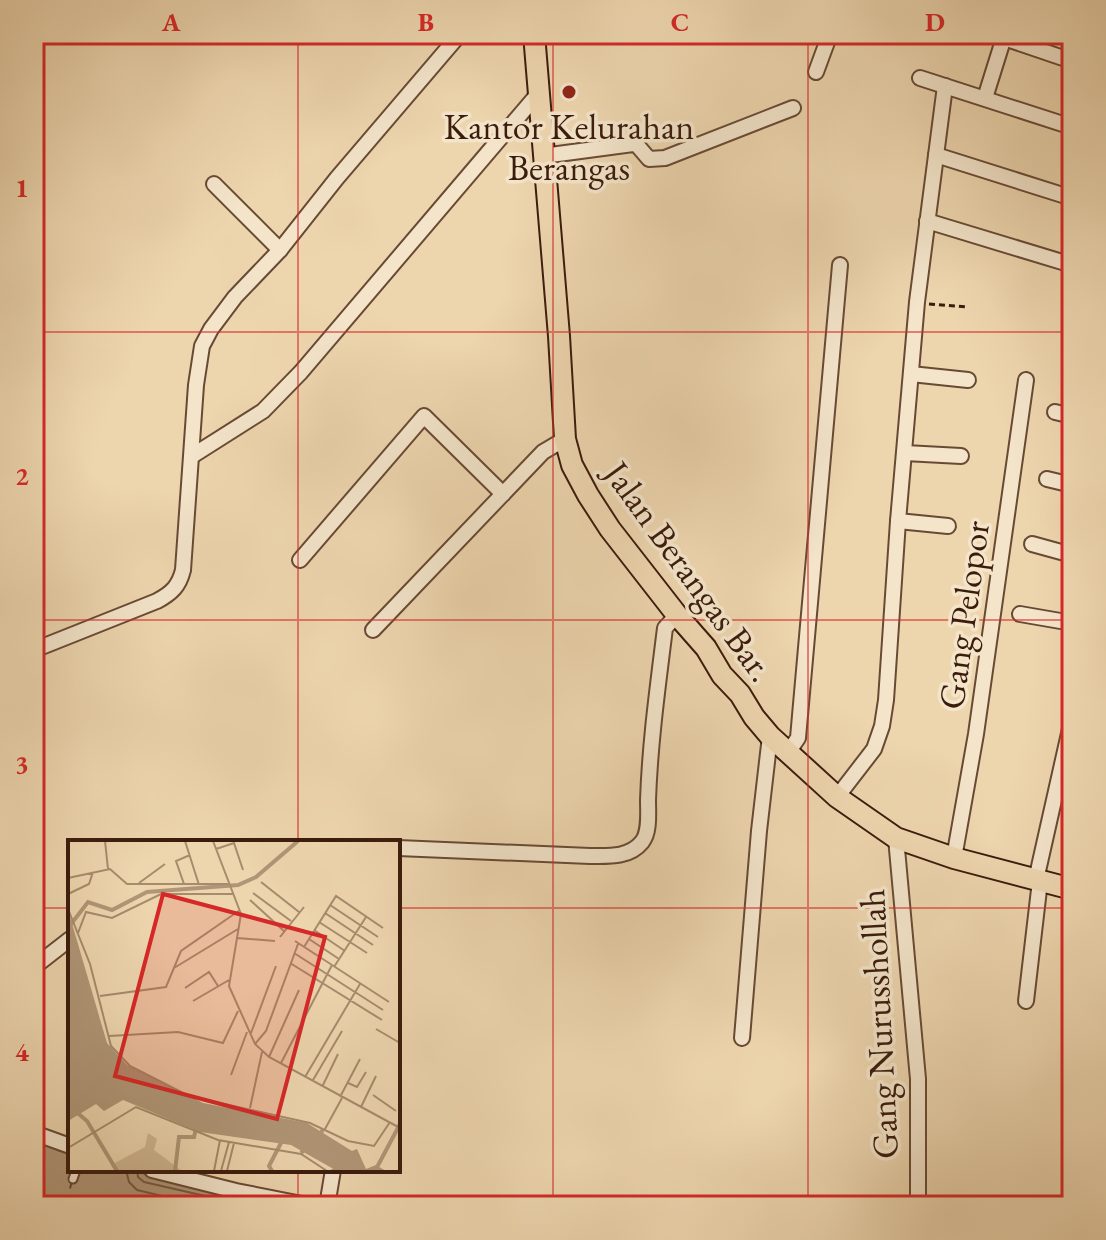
<svg xmlns="http://www.w3.org/2000/svg" width="1106" height="1240" viewBox="0 0 1106 1240" font-family="'EB Garamond',serif">
<style>
.water{fill:#b09677;stroke:#81654c;stroke-width:2}
.lines{fill:none;stroke-linecap:round;stroke-linejoin:round}
.shore{stroke:#765942;stroke-width:2}
.ferry{stroke:#644731;stroke-width:2;stroke-dasharray:10 8;stroke-linecap:butt}
.lane-casing{stroke:#684a34;stroke-width:11}
.street-casing{stroke:#684a34;stroke-width:18}
.primary-casing{stroke:#3b1c0c;stroke-width:24}
.path{stroke:#3b1c0c;stroke-width:3;stroke-dasharray:6 4;stroke-linecap:butt}
.lane{stroke:#f3e4ca;stroke-width:7}
.street{stroke:#f3e4ca;stroke-width:14}
.primary{stroke:#edd5ae;stroke-width:20}
.grid{fill:none;stroke:#d62828;stroke-width:2;stroke-opacity:0.55}
.poi-dot{fill:#8f2418;stroke:#f3e4ca;stroke-width:3}
.labels{text-anchor:middle;stroke-width:7;stroke-linejoin:round;paint-order:stroke}
.poi-label{font-size:36px;fill:#3b1c0c;stroke:#f3e4ca}
.street-label{font-size:36px;fill:#3b1c0c;stroke:#f3e4ca}
.inset-river{fill:none;stroke:#b09677;stroke-width:4}
.inset-road{fill:none;stroke:#a68b6d;stroke-width:2}
.view{fill:#d62828;fill-opacity:0.15;stroke:#d62828;stroke-width:4}
.inset-edge{fill:none;stroke:#3b1c0c;stroke-width:4}
.neatline{fill:none;stroke:#d62828;stroke-width:3}
.grid-label{font-size:26px;text-anchor:middle;font-weight:bold;fill:#d62828}
</style>
<rect width="100%" height="100%" fill="#edd5ae"/>
<filter id="stains"><feTurbulence type="fractalNoise" baseFrequency=".0025" numOctaves="4"/><feColorMatrix values="0 0 0 0 .2 0 0 0 0 .09 0 0 0 0 .02 0 0 0 .5 -.17"/></filter>
<radialGradient id="worn" r=".72"><stop offset=".6" stop-color="#630" stop-opacity="0"/><stop offset="1" stop-color="#630" stop-opacity=".3"/></radialGradient>
<!-- water -->
<polygon class="water" points="34,1139 60,1151 70,1153 70,1170 129,1170 284,1206 34,1206"/>
<g class="lines">
<!-- shore -->
<g class="shore">
<polyline points="126,1170 129,1182 137,1190 204,1206"/>
<polyline points="137,1170 138,1177 144,1182 249,1206"/>
</g>
<!-- ferry -->
<polyline class="ferry" points="66,1206 72,1180"/>
<!-- lane casing -->
<g class="lane-casing">
<polyline id="lane" points="73,1179 76,1170"/>
</g>
<!-- street casing -->
<g class="street-casing">
<g id="street">
<polyline points="1004,38 1072,61"/>
<polyline points="816,72 830,34"/>
<polyline points="920,78 1072,127"/>
<polyline points="985,98 1005,34"/>
<polyline points="936,155 1072,198"/>
<polyline points="543,156 633,144 637,145 649,159 665,158 793,108"/>
<polyline points="214,184 280,250"/>
<polyline points="927,221 1072,265"/>
<polyline points="911,374 968,380"/>
<polyline points="1055,412 1072,416"/>
<polyline points="905,453 961,456"/>
<polyline points="192,456 263,411 301,372 537,95"/>
<polyline points="1047,479 1072,485"/>
<polyline points="898,521 948,526"/>
<polyline points="1032,544 1072,555"/>
<polyline points="300,560 424,416 503,494"/>
<polyline points="1020,614 1072,623"/>
<polyline points="373,630 543,452 565,439"/>
<path d="M34 650 157 601C172 593 179 586 183 570L196 385 202 346 211 329 235 297 280 250 337 178 460 34"/>
<polyline points="789,751 798,738 840,265"/>
<polyline points="837,797 874,749 882,726 886,700 898,521 917,302 945,86"/>
<polyline points="896,838 918,1079 918,1206"/>
<path d="M398 848 590 856C608 856 629 858 642 842 650 832 648 813 648 800 650 742 658 685 665 628L677 615"/>
<polyline points="954,858 976,734 1026,380"/>
<polyline points="1036,880 1072,720"/>
<polyline points="34,967 70,939"/>
<polyline points="1026,1001 1040,881"/>
<polyline points="742,1038 759,831 770,736"/>
<polyline points="34,1133 70,1146"/>
<polyline points="152,1170 236,1191 312,1206"/>
<polyline points="327,1206 333,1170"/>
</g>
</g>
<!-- primary casing -->
<g class="primary-casing">
<polyline id="primary" points="534,34 559,336 565,439 572,465 588,495 610,529 677,615 706,648 722,675 740,694 754,717 770,736 837,797 896,838 954,858 1072,889"/>
</g>
<!-- path -->
<polyline class="path" points="929,304 967,307"/>
<!-- lane -->
<use href="#lane" class="lane"/>
<!-- street -->
<use href="#street" class="street"/>
<!-- primary -->
<use href="#primary" class="primary"/>
</g>
<!-- grid -->
<path class="grid" d="M298 34V842M553 34V1206M808 34V1206M34 332H1072M34 620H1072M34 908H70M398 908H1072M298 1170V1206"/>
<!-- markers -->
<circle class="poi-dot" cx="569" cy="92" r="8"/>
<g class="labels">
<!-- poi labels -->
<g class="poi-label">
<text x="569" y="139">Kantor Kelurahan<tspan x="569" dy="41">Berangas</tspan></text>
</g>
<!-- street labels -->
<g class="street-label">
<text transform="translate(690 571) rotate(54)" y="13">Jalan Berangas Bar.</text>
<text transform="translate(963 615) rotate(-82)" y="13">Gang Pelopor</text>
<text transform="translate(878 1024) rotate(-93)" y="13">Gang Nurusshollah</text>
</g>
</g>
<!-- overview -->
<g transform="translate(68 840)">
<rect width="332" height="332" fill="#edd5ae"/>
<path d="M80 293 89 299 86 310 114 331H47L43 325 77 307Z" fill="#cfb692"/>
<path d="M0 70 39 203 59 225 135 263 239 283 284 311 289 309 298 329 308 325 318 331H269L223 305 132 292 55 260 36 271 28 264 0 281Z" fill="#b09677"/>
<path class="inset-river" d="M0 88 20 62 44 70 79 52 170 45 188 37 230 1M39 261 60 229M0 265 19 281 49 331M233 313 255 290M107 331 111 297H126L128 289M204 331 201 326 214 301M264 331 291 320M307 331 332 284"/>
<path class="inset-road" d="M37 1 40 29M117 1 131 45M145 1 173 74 161 146 187 204 201 217 332 288M148 9 166 3 175 30M0 38 42 29 59 44H160M193 42 231 72M71 43 97 24M116 44 108 21 122 15M185 53 223 81M0 54 21 44 25 32M182 60 216 91M262 65 310 97M0 69 22 124 43 206 62 226 121 256 242 283 280 301 306 306 322 282M257 73 305 105M251 82 299 113M246 90 277 111M10 93 18 72 44 78 93 54H165M212 97 236 67M169 98 207 101M241 99 271 119M227 101 321 162M236 107 268 56 315 88M226 113 315 170M222 123 314 180M266 127 298 77M106 128 170 89M117 148 141 132 150 146M32 156 98 147 113 111 172 70M125 161 161 140M308 189 332 203M183 193 208 126M41 196 110 192 155 203 170 171M187 204 198 191 230 104M201 217 231 150M213 223 264 125M163 235 179 192M237 237 292 144M245 240 274 191M280 243 289 247 298 232M255 245 270 214M305 255 328 271M272 257 292 219M293 267 308 236M182 268 194 212M257 289 274 258M0 308 68 267 150 300 233 314 259 331M146 331 152 300M153 331 161 302M159 331 166 303"/>
<path class="view" d="M95 54 257 97 209 279 47 236Z"/>
<rect width="332" height="332" class="inset-edge"/>
</g>
<!-- margin -->
<rect width="1106" height="1240" fill="none" stroke="#edd5ae" stroke-width="88"/>
<rect x="44" y="44" width="1018" height="1152" class="neatline"/>
<g class="grid-label">
<text x="171" y="31">A</text>
<text x="426" y="31">B</text>
<text x="680" y="31">C</text>
<text x="935" y="31">D</text>
<text x="22" y="197">1</text>
<text x="22" y="485">2</text>
<text x="22" y="773">3</text>
<text x="22" y="1061">4</text>
</g>
<rect width="100%" height="100%" filter="url(#stains)"/>
<rect width="100%" height="100%" fill="url(#worn)"/>
</svg>
